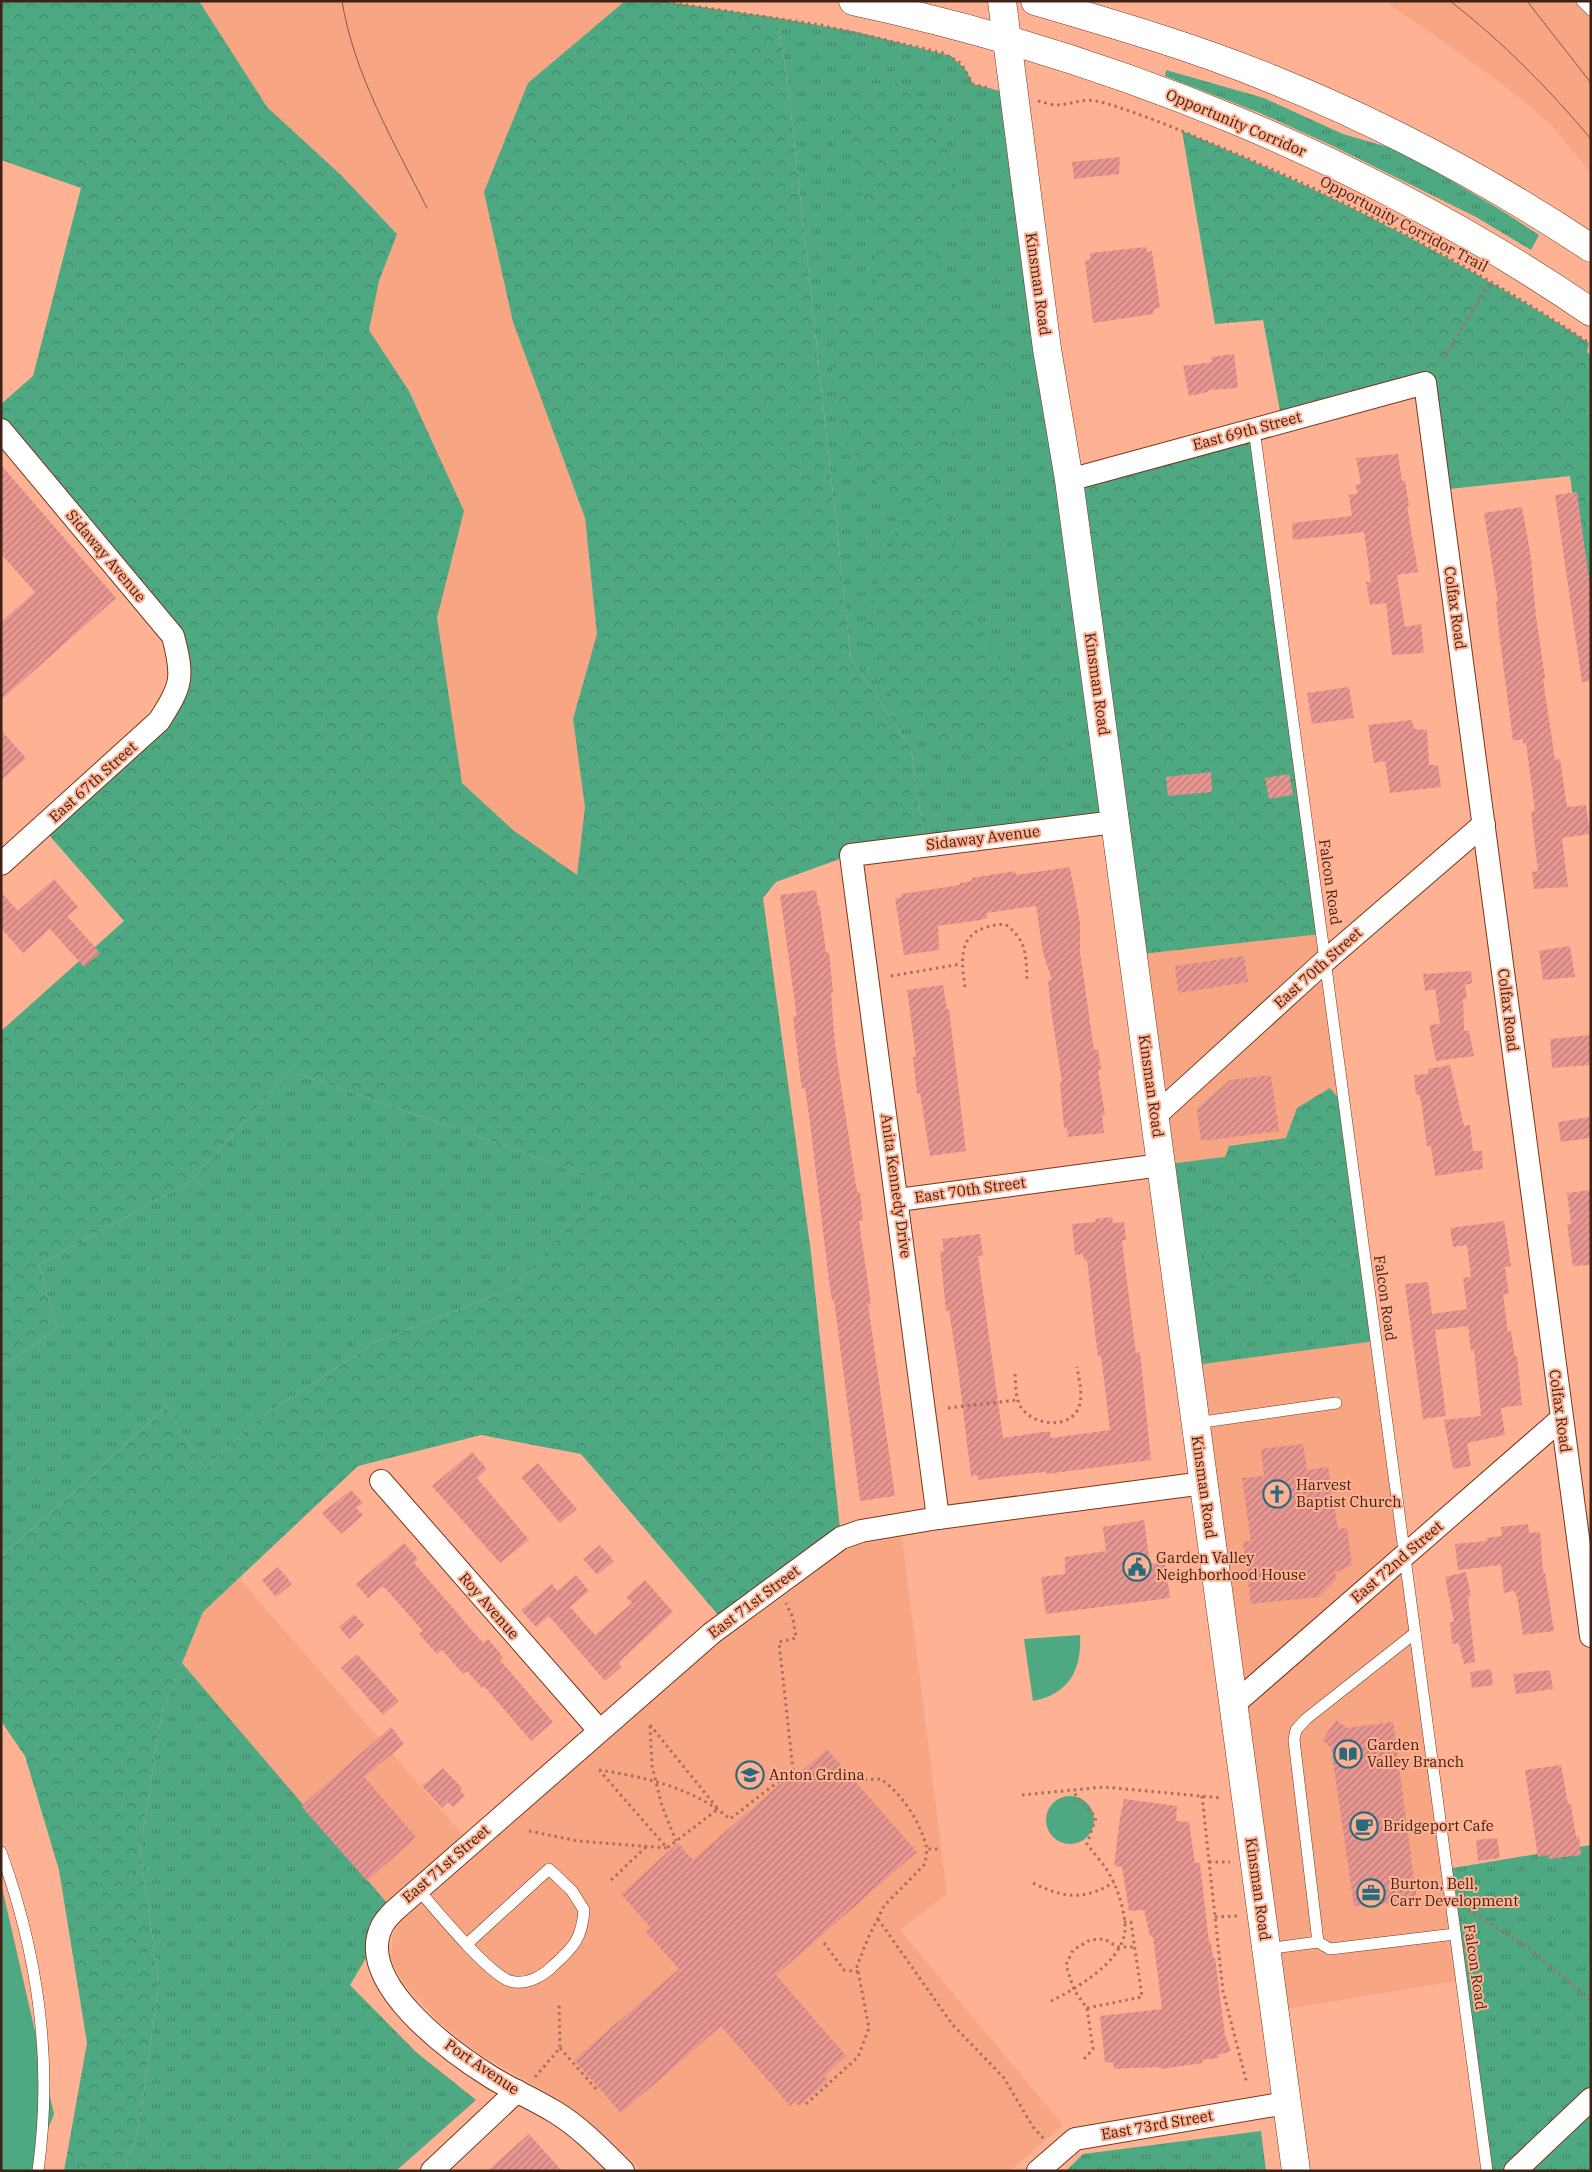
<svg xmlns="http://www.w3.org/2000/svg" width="1592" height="2172" viewBox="0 0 1592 2172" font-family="'IBM Plex Serif',serif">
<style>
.built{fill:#f7a583}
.grass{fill:url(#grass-tufts)}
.forest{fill:url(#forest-crowns)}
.green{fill:#4ea982}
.building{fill:url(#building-hatch)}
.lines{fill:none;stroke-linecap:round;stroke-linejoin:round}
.service-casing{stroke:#77371a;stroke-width:12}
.minor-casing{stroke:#77371a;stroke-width:24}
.primary-casing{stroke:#77371a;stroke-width:29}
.path{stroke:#a7705a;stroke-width:3;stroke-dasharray:2.5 4;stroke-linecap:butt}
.service{stroke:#fff;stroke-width:11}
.minor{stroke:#fff;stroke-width:22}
.primary{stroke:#fff;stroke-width:28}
.tram{stroke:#885946;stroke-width:1}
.labels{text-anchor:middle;stroke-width:4;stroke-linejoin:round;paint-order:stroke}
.street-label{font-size:15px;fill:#3f2216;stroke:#feb293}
.poi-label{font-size:15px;fill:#3f2216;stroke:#feb293;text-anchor:start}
</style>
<defs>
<pattern id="grass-tufts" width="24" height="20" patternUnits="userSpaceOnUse" patternTransform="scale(1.25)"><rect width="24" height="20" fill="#4ea982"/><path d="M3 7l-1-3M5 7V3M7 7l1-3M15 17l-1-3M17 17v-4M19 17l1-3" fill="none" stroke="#428969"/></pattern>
<pattern id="forest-crowns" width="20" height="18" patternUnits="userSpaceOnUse" patternTransform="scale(1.25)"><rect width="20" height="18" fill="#4ea982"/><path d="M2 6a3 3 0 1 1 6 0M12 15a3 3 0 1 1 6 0" fill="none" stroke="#428969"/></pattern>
<pattern id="building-hatch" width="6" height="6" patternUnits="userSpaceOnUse" patternTransform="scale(1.25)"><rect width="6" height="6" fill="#e89692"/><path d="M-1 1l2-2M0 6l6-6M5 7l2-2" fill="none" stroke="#bd7a76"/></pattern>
</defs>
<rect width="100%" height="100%" fill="#feb293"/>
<!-- built -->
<g class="built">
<polygon points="199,1 625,1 528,83 513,322 585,518 597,634 573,719 585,807 577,876 513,830 462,783 437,618 464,511 409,391 369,330 379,281 397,233 342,176 267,107"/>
<polygon points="1385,1 1591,1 1591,173 1552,126 1524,101 1482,69"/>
<polygon points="1321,934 1349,1141 1161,1165 1133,955"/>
<polygon points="1376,1341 1461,1980 1274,2011 1188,1366"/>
<polygon points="902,1537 947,1894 900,1930 1063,2125 1010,2171 642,2171 594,2125 554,2096 476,2052 438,2021 405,1985 396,1970 391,1957 393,1933 401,1922 704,1655 847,1549 860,1544"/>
<polygon points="239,1578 470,1843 394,1911 182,1663 203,1612"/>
</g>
<!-- grass -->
<g class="grass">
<polygon points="777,18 857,32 951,56 966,70 973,84 1012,94 1115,822 925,846 911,749 851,658 787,76"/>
<polygon points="1166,70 1264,98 1343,134 1391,148 1410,156 1504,212 1539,235 1531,250 1476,217 1333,146 1260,113 1165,76"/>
<polygon points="290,1071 529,1154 605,1184 514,1288 377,1341 257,1420 204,1469 166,1406 81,1486 1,1556 1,1368 57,1328 39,1265 190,1182"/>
<polygon points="1349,1141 1376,1341 1188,1366 1161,1165"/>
<polygon points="182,1663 394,1911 350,1985 416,2052 476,2100 396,2171 124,2171 139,2126 159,1983 140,1850 162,1712"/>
<polygon points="1591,1845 1591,2171 1487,2171 1447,1869"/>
<polygon points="1261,2131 1266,2171 1066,2171 1083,2154"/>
</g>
<!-- forest -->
<g class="forest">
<polygon points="1,1 199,1 267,107 342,176 397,234 379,281 369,330 409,391 464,511 437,618 462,783 513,830 577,875 585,807 573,719 597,634 585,518 513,322 484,192 528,83 625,1 660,1 777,18 787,76 851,658 911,749 925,846 851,855 776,882 763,898 811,1253 841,1538 725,1623 581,1454 481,1435 358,1466 203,1612 162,1712 140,1850 159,1983 139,2126 124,2171 64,2171 87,2043 59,1870 25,1756 1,1721 1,1556 81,1486 166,1406 204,1469 257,1420 377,1341 514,1288 604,1184 529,1154 290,1071 190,1182 39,1265 57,1328 1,1368 1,1031 124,921 42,827 177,694 173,636 1,430 1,404 33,376 81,188 1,160"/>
<polygon points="898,84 938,114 967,223 926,240 957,293 1010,341 1015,366 957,429 929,493 948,528 960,575 987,643 1013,675 1058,671 1068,764 978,759 925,738 883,685 860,633 894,539 898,509 844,441 834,372 828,307 876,297 876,242 857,179 847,89"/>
<path d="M1182 131C1324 190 1460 259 1589 343L1587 352 1591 355V630L1570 476 1440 490 1425 384 1282 422 1263 320 1215 324Z"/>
<polygon points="1254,429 1321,934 1133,955 1069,480"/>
<polygon points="1330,1088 1339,1099 1356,1268 1211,1291 1204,1258 1210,1230 1214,1189 1229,1146 1286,1138 1297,1108"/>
</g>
<!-- green -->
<g class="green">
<path d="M1080 1635C1082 1671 1068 1694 1033 1701L1024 1639Z"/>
<circle cx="1070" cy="1820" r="24"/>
<polygon points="1,1883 54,2114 31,2171 1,2171"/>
</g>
<!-- building -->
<g class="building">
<polygon points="1120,157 1119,174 1074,179 1072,162"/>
<polygon points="1146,247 1147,252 1152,251 1160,308 1154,309 1154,314 1093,323 1085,261 1090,260 1090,253"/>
<polygon points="1234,354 1238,388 1207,390 1208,392 1189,396 1183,366 1212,362 1211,357"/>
<polygon points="1398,454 1402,481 1405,481 1409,506 1407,506 1418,572 1397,575 1405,627 1421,624 1424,653 1392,655 1386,603 1370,605 1366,582 1371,582 1364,532 1293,540 1292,523 1352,516 1349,495 1358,493 1355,485 1361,484 1356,458"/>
<polygon points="1,465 116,598 1,700 1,622 35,592 1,554"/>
<polygon points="1577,492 1591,593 1591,681 1582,682 1555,495"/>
<polygon points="1522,507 1531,558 1536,617 1545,678 1543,679 1555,760 1560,759 1567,807 1586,805 1590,834 1562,838 1568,887 1534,889 1532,872 1538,871 1531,812 1535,811 1526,743 1523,744 1523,739 1513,741 1499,633 1496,602 1498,602 1484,513"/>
<polygon points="1349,687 1354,718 1312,724 1307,693"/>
<polygon points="1412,720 1414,729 1427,730 1429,765 1438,765 1441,787 1390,793 1385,761 1374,763 1368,725"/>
<polygon points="1,730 26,758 1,780"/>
<polygon points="1211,772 1212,792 1168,796 1166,777"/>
<polygon points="1289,774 1293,795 1269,799 1265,778"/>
<polygon points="1070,867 1080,923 1080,952 1094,1050 1098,1049 1101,1069 1098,1070 1105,1115 1102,1115 1104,1133 1068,1137 1067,1128 1064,1128 1060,1083 1062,1082 1052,1017 1048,981 1052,980 1043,953 1036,906 987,913 987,918 980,920 938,926 939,950 904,955 895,898 902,897 901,894 960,885 960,883 972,881 972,878 1015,871 1016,875"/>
<polygon points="54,879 78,907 67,916 100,953 84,967 50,929 23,953 1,928 1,892 18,911"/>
<polygon points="816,890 818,906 820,906 826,952 829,952 833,992 831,992 835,1045 857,1192 860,1192 863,1221 859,1221 871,1304 868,1304 895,1496 860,1501 834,1300 832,1301 829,1281 810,1123 805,1088 802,1089 800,1075 793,1016 796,1016 796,1011 780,895"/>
<polygon points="1570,946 1575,977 1543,980 1539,951"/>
<polygon points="1244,956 1248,982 1178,993 1175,966"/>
<polygon points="1471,971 1472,983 1465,985 1467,999 1463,999 1464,1031 1469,1031 1474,1056 1436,1061 1429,1025 1440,1024 1435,989 1425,991 1423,974"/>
<polygon points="943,985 947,1010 949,1009 966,1151 930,1156 920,1093 917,1094 913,1057 916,1057 907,990"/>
<polygon points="1591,1035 1591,1065 1552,1068 1550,1039"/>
<polygon points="1450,1065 1464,1126 1470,1125 1473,1151 1482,1151 1483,1169 1435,1176 1431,1146 1427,1146 1421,1101 1419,1094 1416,1095 1414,1075 1428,1074 1428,1069"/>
<polygon points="1271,1075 1279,1131 1201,1141 1197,1109 1230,1080"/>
<polygon points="1589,1117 1591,1138 1561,1142 1558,1122"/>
<polygon points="1591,1190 1591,1265 1573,1266 1567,1224 1571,1224 1567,1193"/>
<polygon points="1112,1217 1113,1223 1124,1222 1126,1240 1122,1240 1124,1258 1136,1353 1140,1352 1151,1460 1047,1474 1046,1472 1034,1473 978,1480 977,1475 971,1476 958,1369 949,1310 946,1311 940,1252 944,1251 942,1239 980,1234 983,1255 978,1256 1003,1438 1043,1432 1050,1432 1051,1438 1110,1430 1101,1356 1098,1356 1096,1341 1087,1260 1084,1260 1083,1254 1075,1255 1072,1224 1096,1222 1095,1219"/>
<polygon points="1504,1221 1511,1266 1505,1267 1509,1294 1503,1294 1508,1332 1511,1331 1515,1357 1517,1356 1522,1405 1501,1408 1505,1435 1467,1443 1471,1466 1453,1469 1444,1420 1481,1416 1474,1350 1471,1351 1468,1326 1435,1330 1446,1416 1423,1419 1405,1284 1428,1282 1432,1314 1467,1309 1463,1278 1471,1277 1467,1245 1453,1247 1450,1228"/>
<polygon points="1303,1444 1307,1470 1328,1467 1338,1529 1347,1528 1352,1565 1335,1573 1336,1580 1319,1597 1251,1604 1243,1542 1251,1541 1242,1478 1264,1476 1261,1449"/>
<polygon points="472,1452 487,1469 477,1478 529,1540 500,1563 432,1486"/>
<polygon points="538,1463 577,1509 560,1523 521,1477"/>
<polygon points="351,1490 363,1503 356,1508 363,1515 341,1534 322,1513"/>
<polygon points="1144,1520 1150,1564 1165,1562 1170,1598 1046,1614 1041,1577 1065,1574 1065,1557 1106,1551 1103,1527"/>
<polygon points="1528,1524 1529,1533 1540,1532 1543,1573 1545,1573 1554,1631 1523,1635 1517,1596 1514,1591 1504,1593 1501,1565 1458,1570 1455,1544 1487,1541 1486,1538 1502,1536 1501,1527"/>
<polygon points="404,1543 418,1559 414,1563 483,1643 488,1639 503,1657 500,1660 553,1722 531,1741 484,1686 482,1688 467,1671 463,1674 442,1650 437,1654 419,1634 423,1631 385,1588 381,1587 368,1598 356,1584"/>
<polygon points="600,1545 614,1561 597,1575 583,1559"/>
<polygon points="278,1567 292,1584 276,1597 262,1580"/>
<polygon points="1466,1572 1471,1596 1468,1597 1475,1662 1464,1664 1459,1643 1452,1644 1450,1622 1454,1622 1445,1577"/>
<polygon points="576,1575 589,1591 570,1607 595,1635 632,1603 626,1597 645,1580 673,1612 619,1662 621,1667 605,1681 549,1616 536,1627 521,1610 552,1584 557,1591"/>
<polygon points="354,1614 364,1625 349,1639 339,1627"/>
<polygon points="357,1654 399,1701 383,1715 341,1668"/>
<polygon points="1491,1669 1493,1685 1472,1688 1470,1672"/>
<polygon points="1550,1670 1553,1689 1516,1694 1513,1674"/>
<polygon points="1336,1720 1347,1728 1393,1722 1417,1901 1354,1906 1331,1748 1322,1740"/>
<polygon points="391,1727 404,1744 364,1777 416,1837 367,1881 301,1806"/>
<polygon points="827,1749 917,1852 776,1975 846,2056 824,2076 828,2080 799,2106 795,2101 790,2106 721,2026 621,2113 574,2060 679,1969 646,1932 651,1928 621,1894 678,1843 693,1860 787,1778 790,1781"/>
<polygon points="1561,1765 1568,1804 1571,1804 1576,1837 1579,1836 1581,1855 1549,1859 1548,1855 1538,1857 1525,1770"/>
<polygon points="443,1768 462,1788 460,1790 465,1796 453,1807 448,1802 442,1808 422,1786"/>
<polygon points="1124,1799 1177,1806 1176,1821 1189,1822 1195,1863 1200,1863 1209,1943 1211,1943 1213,1958 1215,1958 1225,2035 1231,2051 1218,2055 1219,2058 1202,2060 1203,2063 1161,2069 1160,2067 1114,2069 1113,2062 1105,2063 1100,2016 1162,2009 1153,1937 1150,1936 1144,1910 1129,1911 1122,1867 1114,1866 1120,1817"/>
<polygon points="1497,1838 1500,1858 1478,1861 1476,1840"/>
<polygon points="529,2134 562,2171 487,2171"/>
</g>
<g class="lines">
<!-- service casing -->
<g class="service-casing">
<g id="service">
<polyline points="1582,1 1591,10"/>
<polyline points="1254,429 1487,2171"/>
<polyline points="1196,1423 1336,1403"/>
<path d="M1 1852C38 1954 53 2063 38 2171"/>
<path d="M418 1889C435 1909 488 1974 510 1981 526 1986 543 1976 554 1965 574 1947 582 1938 584 1910L572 1891 549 1869 467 1944"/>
<polyline points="1318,1942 1330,1949 1455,1934"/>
<polyline points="1266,1949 1318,1942 1294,1740 1296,1730 1306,1719 1415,1633"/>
</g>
</g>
<!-- minor casing -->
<g class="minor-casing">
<g id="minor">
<path d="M1 430 173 636C184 678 182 685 159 721L1 864"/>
<polyline points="1069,480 1425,383 1591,1636"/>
<polyline points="1155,1116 1325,961 1484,824"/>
<polyline points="898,1200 1161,1165"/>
<polyline points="381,1481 599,1730"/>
<polyline points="938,1518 851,855 1115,822"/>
<polyline points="1233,1705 1561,1419"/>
<polyline points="432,2171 517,2091"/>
<path d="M623 2171C602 2150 580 2127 555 2112 534 2099 512 2090 491 2077 451 2052 354 1982 382 1926 385 1920 390 1915 394 1911L712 1633 841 1538 861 1531 938 1518 1204 1483"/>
<polyline points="1038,2171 1075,2139 1286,2103"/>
<polyline points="1515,2171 1591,2099"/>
</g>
</g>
<!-- primary casing -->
<g class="primary-casing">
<g id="primary">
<path d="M853 1C1114 57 1370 161 1591 312"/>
<polyline points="1002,1 1047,349 1069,480 1115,822 1296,2171"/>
<path d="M1035 1C1114 24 1193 47 1269 78 1381 123 1490 181 1591 248"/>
</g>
</g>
<!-- path -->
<g class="path">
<polyline points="660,1 821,25 943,53 961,63 973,84 989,88"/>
<path d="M1038 101C1044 102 1051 105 1056 105 1072 105 1082 97 1101 102 1143 114 1184 132 1225 149 1352 202 1475 268 1591 344"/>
<polyline points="1444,358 1490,282"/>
<polyline points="891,976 961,964"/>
<path d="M965 987C959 950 961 927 1005 924 1027 941 1026 954 1027 980"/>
<path d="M1015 1374C1016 1387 1015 1402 1024 1411 1037 1425 1068 1429 1078 1409 1084 1397 1079 1380 1077 1367"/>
<polyline points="948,1408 1018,1400"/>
<polyline points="650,1725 718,1809 667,1848"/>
<polyline points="650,1726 652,1766 662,1806 676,1841"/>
<path d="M599 1770C645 1777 694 1788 730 1819L793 1770 779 1642 796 1638 793 1618 786 1603"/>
<path d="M858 1780 881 1779C903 1795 921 1823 927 1849"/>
<polyline points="1022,1795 1104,1787 1222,1798"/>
<polyline points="1202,1796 1223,1991 1247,2084"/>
<polyline points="529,1831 578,1841 667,1848 600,1771"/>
<polyline points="1209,1862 1230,1862"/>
<polyline points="611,1880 647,1846"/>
<path d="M1033 1883C1063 1898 1085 1901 1114 1882"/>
<polyline points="1468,1910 1528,1947 1591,2001"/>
<polyline points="1215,1917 1237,1916"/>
<polyline points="878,1919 952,2024 1004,2078 1033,2127 1044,2139"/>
<polyline points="824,1943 844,1970 859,1972"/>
<path d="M1051 2001C1076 1989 1122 1962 1125 1931 1126 1916 1119 1892 1112 1879 1106 1866 1095 1855 1087 1844L1096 1818C1088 1807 1078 1801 1073 1790"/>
<polyline points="1087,2008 1142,1997 1131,1922 1123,1922"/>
<polyline points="560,2048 597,2090"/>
<polyline points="1084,2059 1093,2049 1087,2008 1074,1990 1066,1965 1073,1950 1090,1940 1104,1939 1118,1947 1135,1947"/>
<polyline points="535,2077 560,2048 559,2005"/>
<polyline points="806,2104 858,2057 869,2028 857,1966 868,1938 884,1906 925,1864 927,1849 938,1849"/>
</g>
<!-- service -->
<use href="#service" class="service"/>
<!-- minor -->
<use href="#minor" class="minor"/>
<!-- primary -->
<use href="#primary" class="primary"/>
<!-- tram -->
<g class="tram">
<path d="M342 1C354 75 394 142 427 208"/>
<path d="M1450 1C1503 42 1548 88 1591 139"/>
<polyline points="1527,1 1591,83"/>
</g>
</g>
<!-- icons -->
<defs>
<g id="church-ring" transform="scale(1.4375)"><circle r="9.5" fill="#feb293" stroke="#2a697e" stroke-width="1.5"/><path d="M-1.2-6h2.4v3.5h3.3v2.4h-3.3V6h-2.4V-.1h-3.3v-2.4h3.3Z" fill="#2a697e"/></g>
<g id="civic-ring" transform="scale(1.4375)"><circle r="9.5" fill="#feb293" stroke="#2a697e" stroke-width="1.5"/><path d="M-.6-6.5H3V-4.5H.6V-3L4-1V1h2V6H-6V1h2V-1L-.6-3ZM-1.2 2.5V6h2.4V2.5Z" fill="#2a697e"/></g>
<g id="library-ring" transform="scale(1.4375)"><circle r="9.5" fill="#feb293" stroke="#2a697e" stroke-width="1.5"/><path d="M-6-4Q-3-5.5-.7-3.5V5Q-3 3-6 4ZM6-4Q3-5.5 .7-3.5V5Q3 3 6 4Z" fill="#2a697e"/></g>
<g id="school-ring" transform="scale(1.4375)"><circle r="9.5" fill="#feb293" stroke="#2a697e" stroke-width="1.5"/><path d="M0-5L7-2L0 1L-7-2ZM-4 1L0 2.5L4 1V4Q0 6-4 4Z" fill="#2a697e"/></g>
<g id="cafe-ring" transform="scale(1.4375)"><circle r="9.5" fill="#feb293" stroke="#2a697e" stroke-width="1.5"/><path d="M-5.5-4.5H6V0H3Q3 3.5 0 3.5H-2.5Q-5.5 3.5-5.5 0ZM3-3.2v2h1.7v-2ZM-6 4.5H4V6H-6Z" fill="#2a697e"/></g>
<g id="office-ring" transform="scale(1.4375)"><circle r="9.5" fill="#feb293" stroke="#2a697e" stroke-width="1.5"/><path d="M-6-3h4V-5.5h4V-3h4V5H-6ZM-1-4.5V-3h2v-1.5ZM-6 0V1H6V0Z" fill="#2a697e"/></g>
</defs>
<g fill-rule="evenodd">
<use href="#church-ring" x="1277" y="1494"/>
<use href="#civic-ring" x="1137" y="1567"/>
<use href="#library-ring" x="1348" y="1754"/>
<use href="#school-ring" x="750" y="1775"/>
<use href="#cafe-ring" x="1364" y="1826"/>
<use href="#office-ring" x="1371" y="1893"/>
</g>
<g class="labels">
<!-- street labels -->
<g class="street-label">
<text transform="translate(1236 123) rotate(23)" y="5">Opportunity Corridor</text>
<text transform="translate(1404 224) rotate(28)" y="5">Opportunity Corridor Trail</text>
<text transform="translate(1038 284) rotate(82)" y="5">Kinsman Road</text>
<text transform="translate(1247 431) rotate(-15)" y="5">East 69th Street</text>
<text transform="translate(106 556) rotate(50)" y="5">Sidaway Avenue</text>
<text transform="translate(1455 608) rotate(82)" y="5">Colfax Road</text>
<text transform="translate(1097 684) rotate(82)" y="5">Kinsman Road</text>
<text transform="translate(93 782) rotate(-42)" y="5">East 67th Street</text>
<text transform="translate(983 838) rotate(-7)" y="5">Sidaway Avenue</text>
<text transform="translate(1330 882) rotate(82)" y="5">Falcon Road</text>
<text transform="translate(1318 968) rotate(-42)" y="5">East 70th Street</text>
<text transform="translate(1508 1010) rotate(83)" y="5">Colfax Road</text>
<text transform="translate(1151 1086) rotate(82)" y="5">Kinsman Road</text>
<text transform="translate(896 1186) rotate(82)" y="5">Anita Kennedy Drive</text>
<text transform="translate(970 1190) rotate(-8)" y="5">East 70th Street</text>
<text transform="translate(1385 1298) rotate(82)" y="5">Falcon Road</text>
<text transform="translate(1560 1411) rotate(82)" y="5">Colfax Road</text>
<text transform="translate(1204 1487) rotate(82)" y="5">Kinsman Road</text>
<text transform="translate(1397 1562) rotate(-41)" y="5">East 72nd Street</text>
<text transform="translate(754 1602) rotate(-37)" y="5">East 71st Street</text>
<text transform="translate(489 1606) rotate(49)" y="5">Roy Avenue</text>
<text transform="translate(446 1864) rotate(-41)" y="5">East 71st Street</text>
<text transform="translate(1258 1889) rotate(82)" y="5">Kinsman Road</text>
<text transform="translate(1475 1967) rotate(82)" y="5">Falcon Road</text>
<text transform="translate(482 2067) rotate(34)" y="5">Port Avenue</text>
<text transform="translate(1157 2125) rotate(-10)" y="5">East 73rd Street</text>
</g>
<!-- poi labels -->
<g class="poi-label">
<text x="1296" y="1490">Harvest<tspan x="1296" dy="17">Baptist Church</tspan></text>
<text x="1156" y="1563">Garden Valley<tspan x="1156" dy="17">Neighborhood House</tspan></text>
<text x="1367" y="1750">Garden<tspan x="1367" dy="17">Valley Branch</tspan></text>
<text x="769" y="1780">Anton Grdina</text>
<text x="1383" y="1831">Bridgeport Cafe</text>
<text x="1390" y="1889">Burton, Bell,<tspan x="1390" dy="17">Carr Development</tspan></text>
</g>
</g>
<!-- border -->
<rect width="1592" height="2172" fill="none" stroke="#3f2216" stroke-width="5"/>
</svg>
